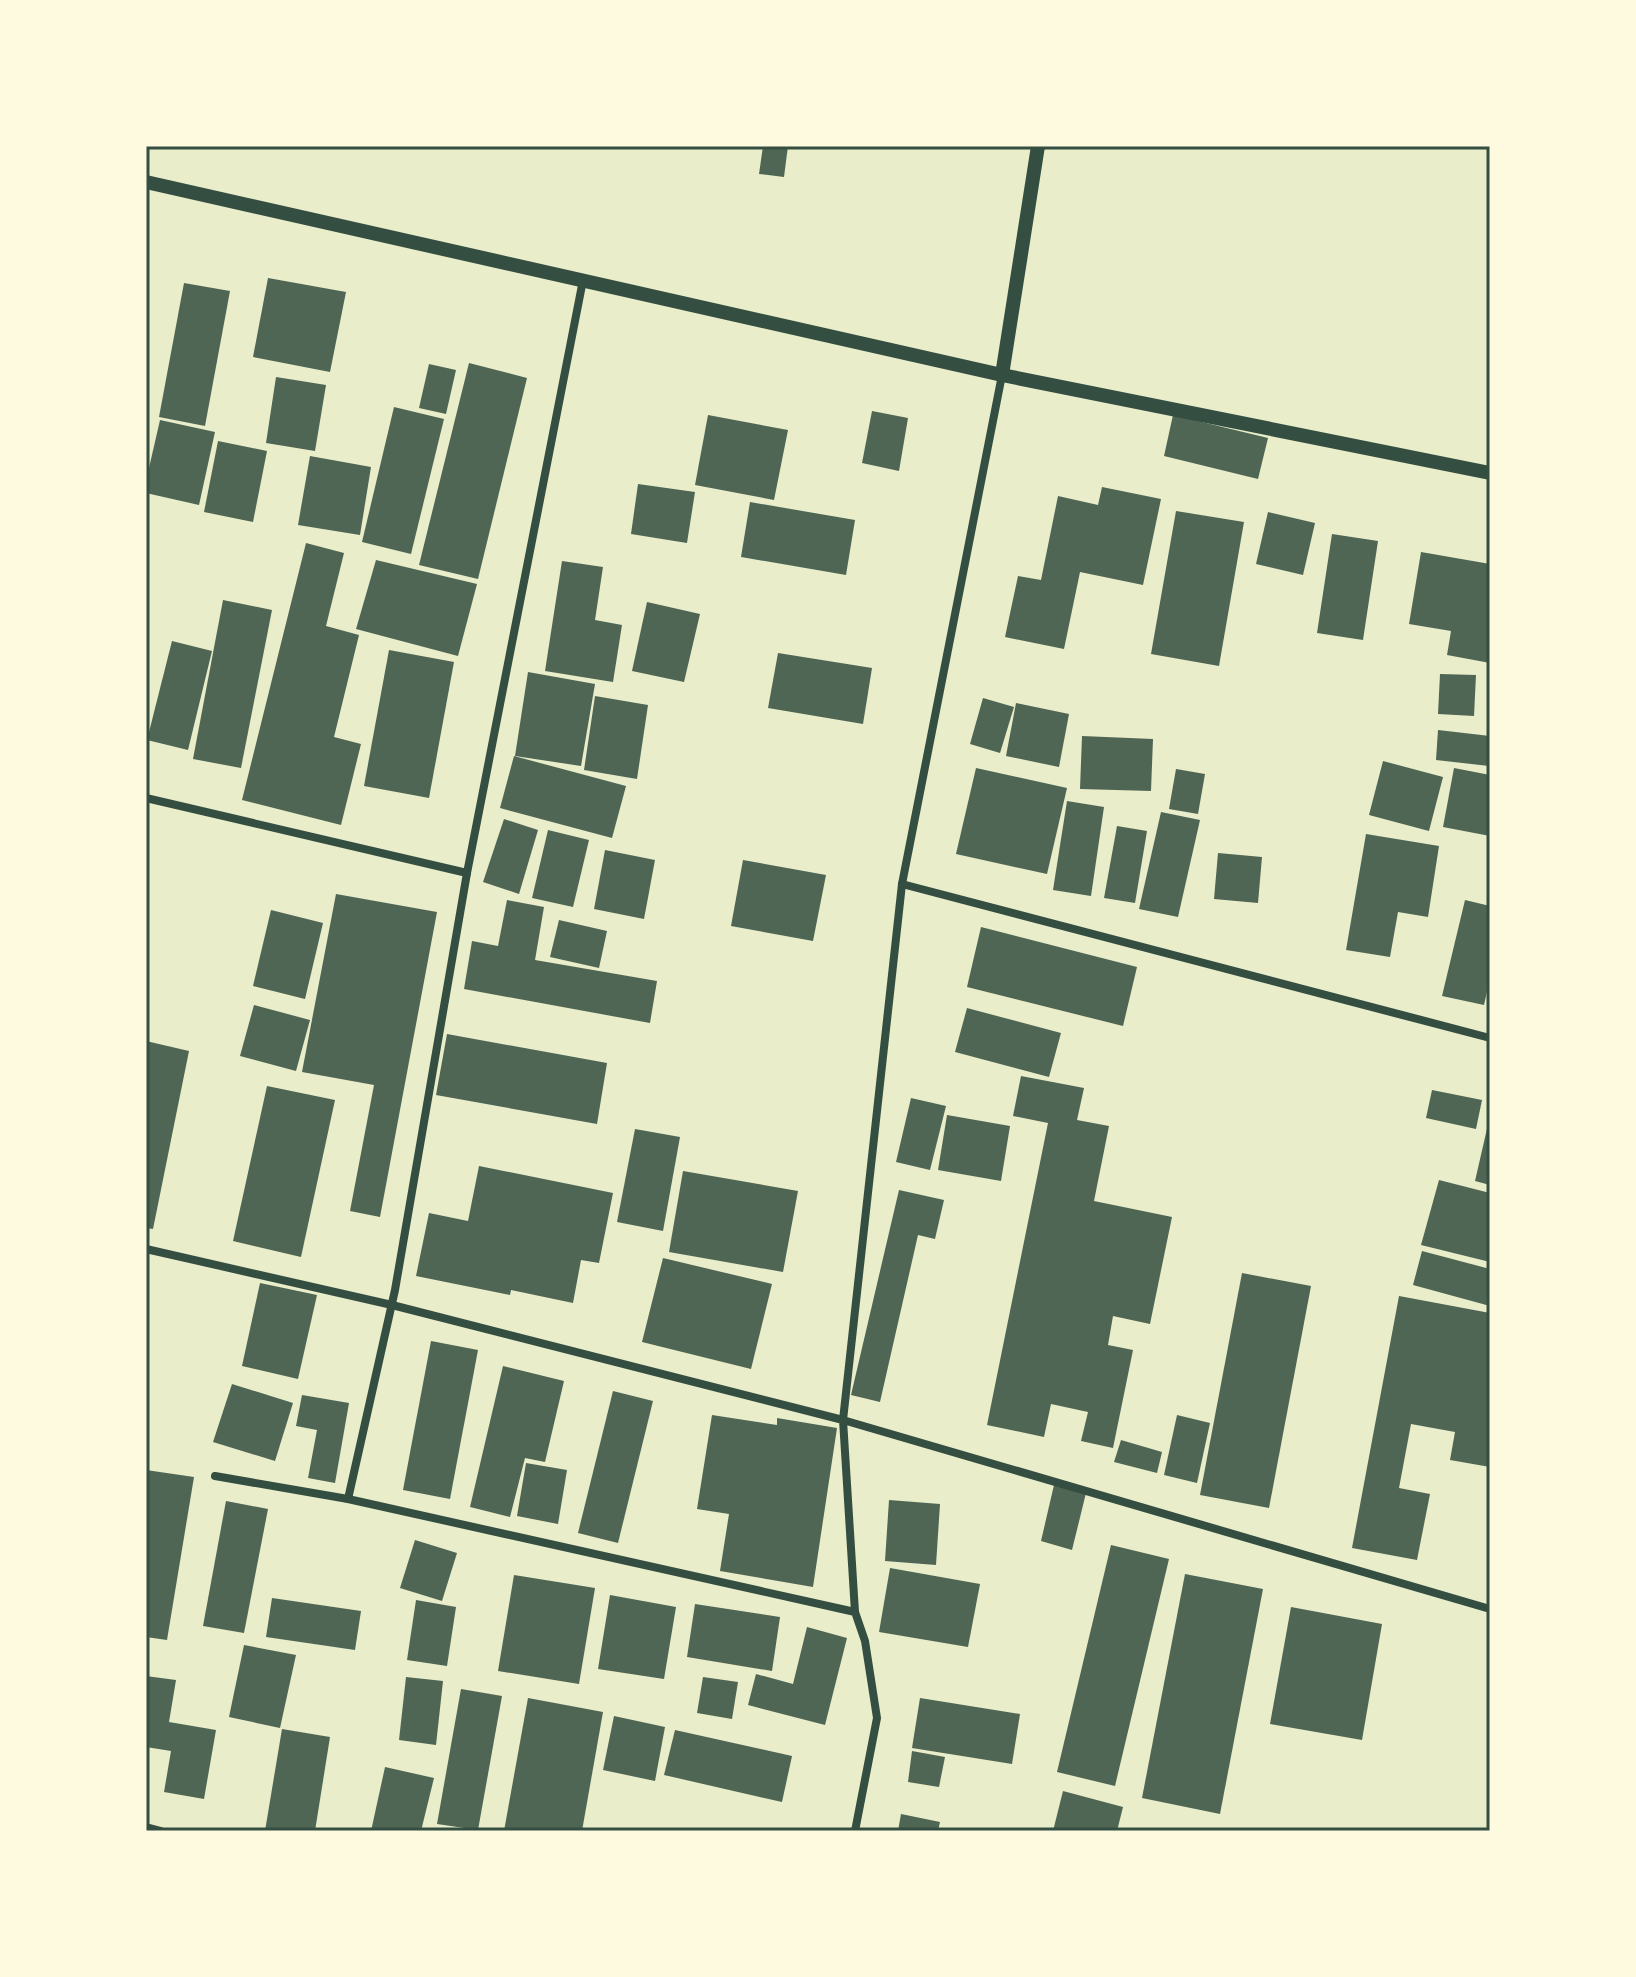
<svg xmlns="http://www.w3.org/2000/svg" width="1636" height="1977" viewBox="0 0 1636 1977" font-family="'Source Serif 4',serif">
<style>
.building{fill:#4f6655}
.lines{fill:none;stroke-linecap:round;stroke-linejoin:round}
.minor{stroke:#344e41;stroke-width:8}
.tertiary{stroke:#344e41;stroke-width:14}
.neatline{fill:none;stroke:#344e41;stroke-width:3}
</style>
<rect width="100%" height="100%" fill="#e9edc9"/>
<!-- building -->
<g class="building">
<polygon points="763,146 788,146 784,177 759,174"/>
<polygon points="268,278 346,292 330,372 253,357"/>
<polygon points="184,283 230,291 205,426 159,417"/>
<polygon points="469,363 527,378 478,579 419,565"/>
<polygon points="429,364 456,370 446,414 419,408"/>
<polygon points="276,377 326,385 315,451 266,443"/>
<polygon points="394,407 444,419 411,554 362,542"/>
<polygon points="872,411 908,418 899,471 862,463"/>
<polygon points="708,415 788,430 774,500 695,485"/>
<polygon points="1173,415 1268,438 1258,479 1164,456"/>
<polygon points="160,420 215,432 199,505 146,493 146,481"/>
<polygon points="218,441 267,451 253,522 204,512"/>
<polygon points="310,456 371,467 360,535 298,525"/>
<polygon points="638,484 695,492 687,543 631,534"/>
<polygon points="1102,487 1161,499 1143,585 1080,572 1064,649 1005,637 1018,576 1041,580 1058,496 1098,505"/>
<polygon points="750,502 855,520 846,575 741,557"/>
<polygon points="1176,511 1244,522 1219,666 1151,654"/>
<polygon points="1268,512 1315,523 1303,575 1256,564"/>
<polygon points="1332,534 1378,541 1363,640 1317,633"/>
<polygon points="306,543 344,553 326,626 359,635 334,737 361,744 341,825 242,800"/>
<polygon points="1421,552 1490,564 1490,663 1447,655 1451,631 1409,624"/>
<polygon points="376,560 477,584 458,656 356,629"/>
<polygon points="562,561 603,567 595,620 622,625 613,682 545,671"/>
<polygon points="223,600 272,610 241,768 193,759"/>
<polygon points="647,602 700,614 684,682 632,671"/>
<polygon points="172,641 212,651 188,750 147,740"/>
<polygon points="389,650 454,662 429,798 364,786"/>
<polygon points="778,653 872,668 863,724 768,708"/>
<polygon points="528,672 595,684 581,766 515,756"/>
<polygon points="1440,674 1476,675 1474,716 1438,714"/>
<polygon points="595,696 648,705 637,779 584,770"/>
<polygon points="983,698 1014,707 1000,753 970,744"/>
<polygon points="1016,703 1069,714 1059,767 1006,756"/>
<polygon points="1438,730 1490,736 1489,766 1436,760"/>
<polygon points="1082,736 1153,739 1151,791 1080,789"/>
<polygon points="514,756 626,786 612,838 500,808"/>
<polygon points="1383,761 1443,777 1429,831 1369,815"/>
<polygon points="976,768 1067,788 1047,874 956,854"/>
<polygon points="1454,768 1490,775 1490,836 1443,827"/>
<polygon points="1176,769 1205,774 1198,814 1169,809"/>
<polygon points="1067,801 1104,807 1091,896 1053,890"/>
<polygon points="1161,812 1200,820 1178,917 1139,909"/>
<polygon points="504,819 538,830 519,894 483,882"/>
<polygon points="1117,826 1147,831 1135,903 1104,898"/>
<polygon points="548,830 589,840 573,907 532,898"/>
<polygon points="1366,834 1439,846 1428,917 1398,912 1390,957 1346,950"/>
<polygon points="605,850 655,860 644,919 594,909"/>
<polygon points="1218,853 1262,857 1258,903 1214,899"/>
<polygon points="743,860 826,875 813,941 731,926"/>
<polygon points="336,894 437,912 380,1217 350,1211 374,1085 302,1072"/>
<polygon points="507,900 544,907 535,960 657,981 650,1023 464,989 472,941 498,946"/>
<polygon points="1465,900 1490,906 1490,978 1484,1005 1442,996"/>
<polygon points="271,910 323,923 305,999 253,986"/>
<polygon points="559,920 607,931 599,968 550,957"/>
<polygon points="981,927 1137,967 1123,1026 967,987"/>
<polygon points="254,1005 310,1020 296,1071 240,1056"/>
<polygon points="967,1008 1061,1033 1049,1077 955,1052"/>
<polygon points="447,1034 607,1063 597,1124 436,1095"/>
<polygon points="146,1041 189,1051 153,1229 146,1228"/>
<polygon points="1021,1076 1084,1088 1077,1120 1109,1126 1094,1201 1172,1217 1150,1324 1113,1316 1108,1345 1133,1350 1113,1448 1081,1441 1088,1412 1051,1404 1044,1437 987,1425 1048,1123 1013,1116"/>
<polygon points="267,1086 335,1100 301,1257 233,1241"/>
<polygon points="1432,1090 1482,1100 1476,1129 1426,1118"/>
<polygon points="911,1098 946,1106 930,1170 896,1162"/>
<polygon points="947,1115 1010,1126 1001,1181 938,1170"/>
<polygon points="1489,1120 1490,1120 1490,1185 1475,1181"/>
<polygon points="635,1129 680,1137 663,1231 617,1222"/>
<polygon points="479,1166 613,1193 599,1263 581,1260 573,1303 511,1290 510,1295 416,1276 429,1213 468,1221"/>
<polygon points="683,1171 798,1191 783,1272 669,1252"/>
<polygon points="1439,1180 1490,1193 1490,1262 1421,1245"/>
<polygon points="899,1190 944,1200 935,1239 918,1235 880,1402 851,1395"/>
<polygon points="1422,1251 1490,1269 1490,1306 1413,1285"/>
<polygon points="663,1258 772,1284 751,1369 642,1342"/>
<polygon points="1242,1273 1311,1286 1269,1508 1200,1495"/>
<polygon points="260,1283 317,1295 298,1379 242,1366"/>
<polygon points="1399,1296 1490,1313 1490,1467 1450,1460 1455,1432 1411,1424 1399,1488 1430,1494 1417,1560 1352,1548"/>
<polygon points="431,1341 478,1350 450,1499 403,1490"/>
<polygon points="503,1366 564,1381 545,1462 525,1458 510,1517 470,1507"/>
<polygon points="232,1384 293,1403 275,1461 213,1442"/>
<polygon points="613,1391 653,1401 618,1543 578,1533"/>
<polygon points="302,1395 349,1403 335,1483 308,1478 317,1430 296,1426"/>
<polygon points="712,1415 777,1425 777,1418 837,1428 813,1587 720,1571 729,1514 697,1509"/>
<polygon points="1177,1415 1210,1423 1197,1483 1164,1475"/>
<polygon points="1121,1440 1162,1452 1157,1473 1114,1462"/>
<polygon points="526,1463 567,1470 558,1524 517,1516"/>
<polygon points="146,1470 194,1477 167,1640 146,1637"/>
<polygon points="1054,1485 1086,1493 1072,1550 1041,1541"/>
<polygon points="889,1500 940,1504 936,1565 885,1561"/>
<polygon points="226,1501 268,1509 244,1633 203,1626"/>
<polygon points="415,1540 457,1553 442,1601 400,1588"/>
<polygon points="1111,1545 1169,1559 1115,1786 1057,1772"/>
<polygon points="890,1568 980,1584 968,1647 879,1632"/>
<polygon points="1185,1574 1263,1589 1220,1814 1142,1798"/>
<polygon points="514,1575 595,1588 579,1684 498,1671"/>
<polygon points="610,1595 676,1607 664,1679 598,1669"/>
<polygon points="272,1598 361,1611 355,1650 266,1637"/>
<polygon points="416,1600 456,1607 447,1666 407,1660"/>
<polygon points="695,1604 780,1617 772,1671 687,1657"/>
<polygon points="1291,1607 1382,1624 1362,1740 1270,1724"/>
<polygon points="807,1627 847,1638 825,1725 748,1705 756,1674 793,1684"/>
<polygon points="244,1645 296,1655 280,1728 229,1717"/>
<polygon points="146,1676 176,1680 169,1722 216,1730 204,1799 164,1792 171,1751 146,1747"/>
<polygon points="406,1677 443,1681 436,1745 399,1740"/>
<polygon points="703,1677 738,1682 732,1719 697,1713"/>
<polygon points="461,1689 502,1696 478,1830 437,1824"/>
<polygon points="528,1698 603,1712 582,1831 504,1831"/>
<polygon points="920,1698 1020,1714 1012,1764 912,1748"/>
<polygon points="614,1716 665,1727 655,1781 603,1770"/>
<polygon points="282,1729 330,1737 315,1831 265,1831"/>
<polygon points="675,1730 792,1756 782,1802 664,1775"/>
<polygon points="912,1751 945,1757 939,1787 908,1782"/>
<polygon points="385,1767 434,1778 421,1831 371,1831"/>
<polygon points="1063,1791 1123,1807 1117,1831 1053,1831"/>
<polygon points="901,1814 940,1822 938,1831 898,1831"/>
</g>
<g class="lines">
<!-- minor -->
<g class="minor">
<polyline points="1002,375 902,884 843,1420 1490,1609"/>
<polyline points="146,798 467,873 583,280"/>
<polyline points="902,884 1490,1038"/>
<polyline points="146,1249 392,1305 843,1420 855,1612"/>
<polyline points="215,1476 348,1499 855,1612 865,1641 877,1718 855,1831"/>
<polyline points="348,1499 395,1290 467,873"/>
<polyline points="146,1827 161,1831"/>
</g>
<!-- tertiary -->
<g class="tertiary">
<polyline points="146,182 1002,375 1490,473"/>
<polyline points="1002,375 1038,146"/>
</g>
</g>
<!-- border -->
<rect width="1636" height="1977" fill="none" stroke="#fefae0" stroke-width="296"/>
<rect x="148" y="148" width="1340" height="1681" class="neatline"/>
</svg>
